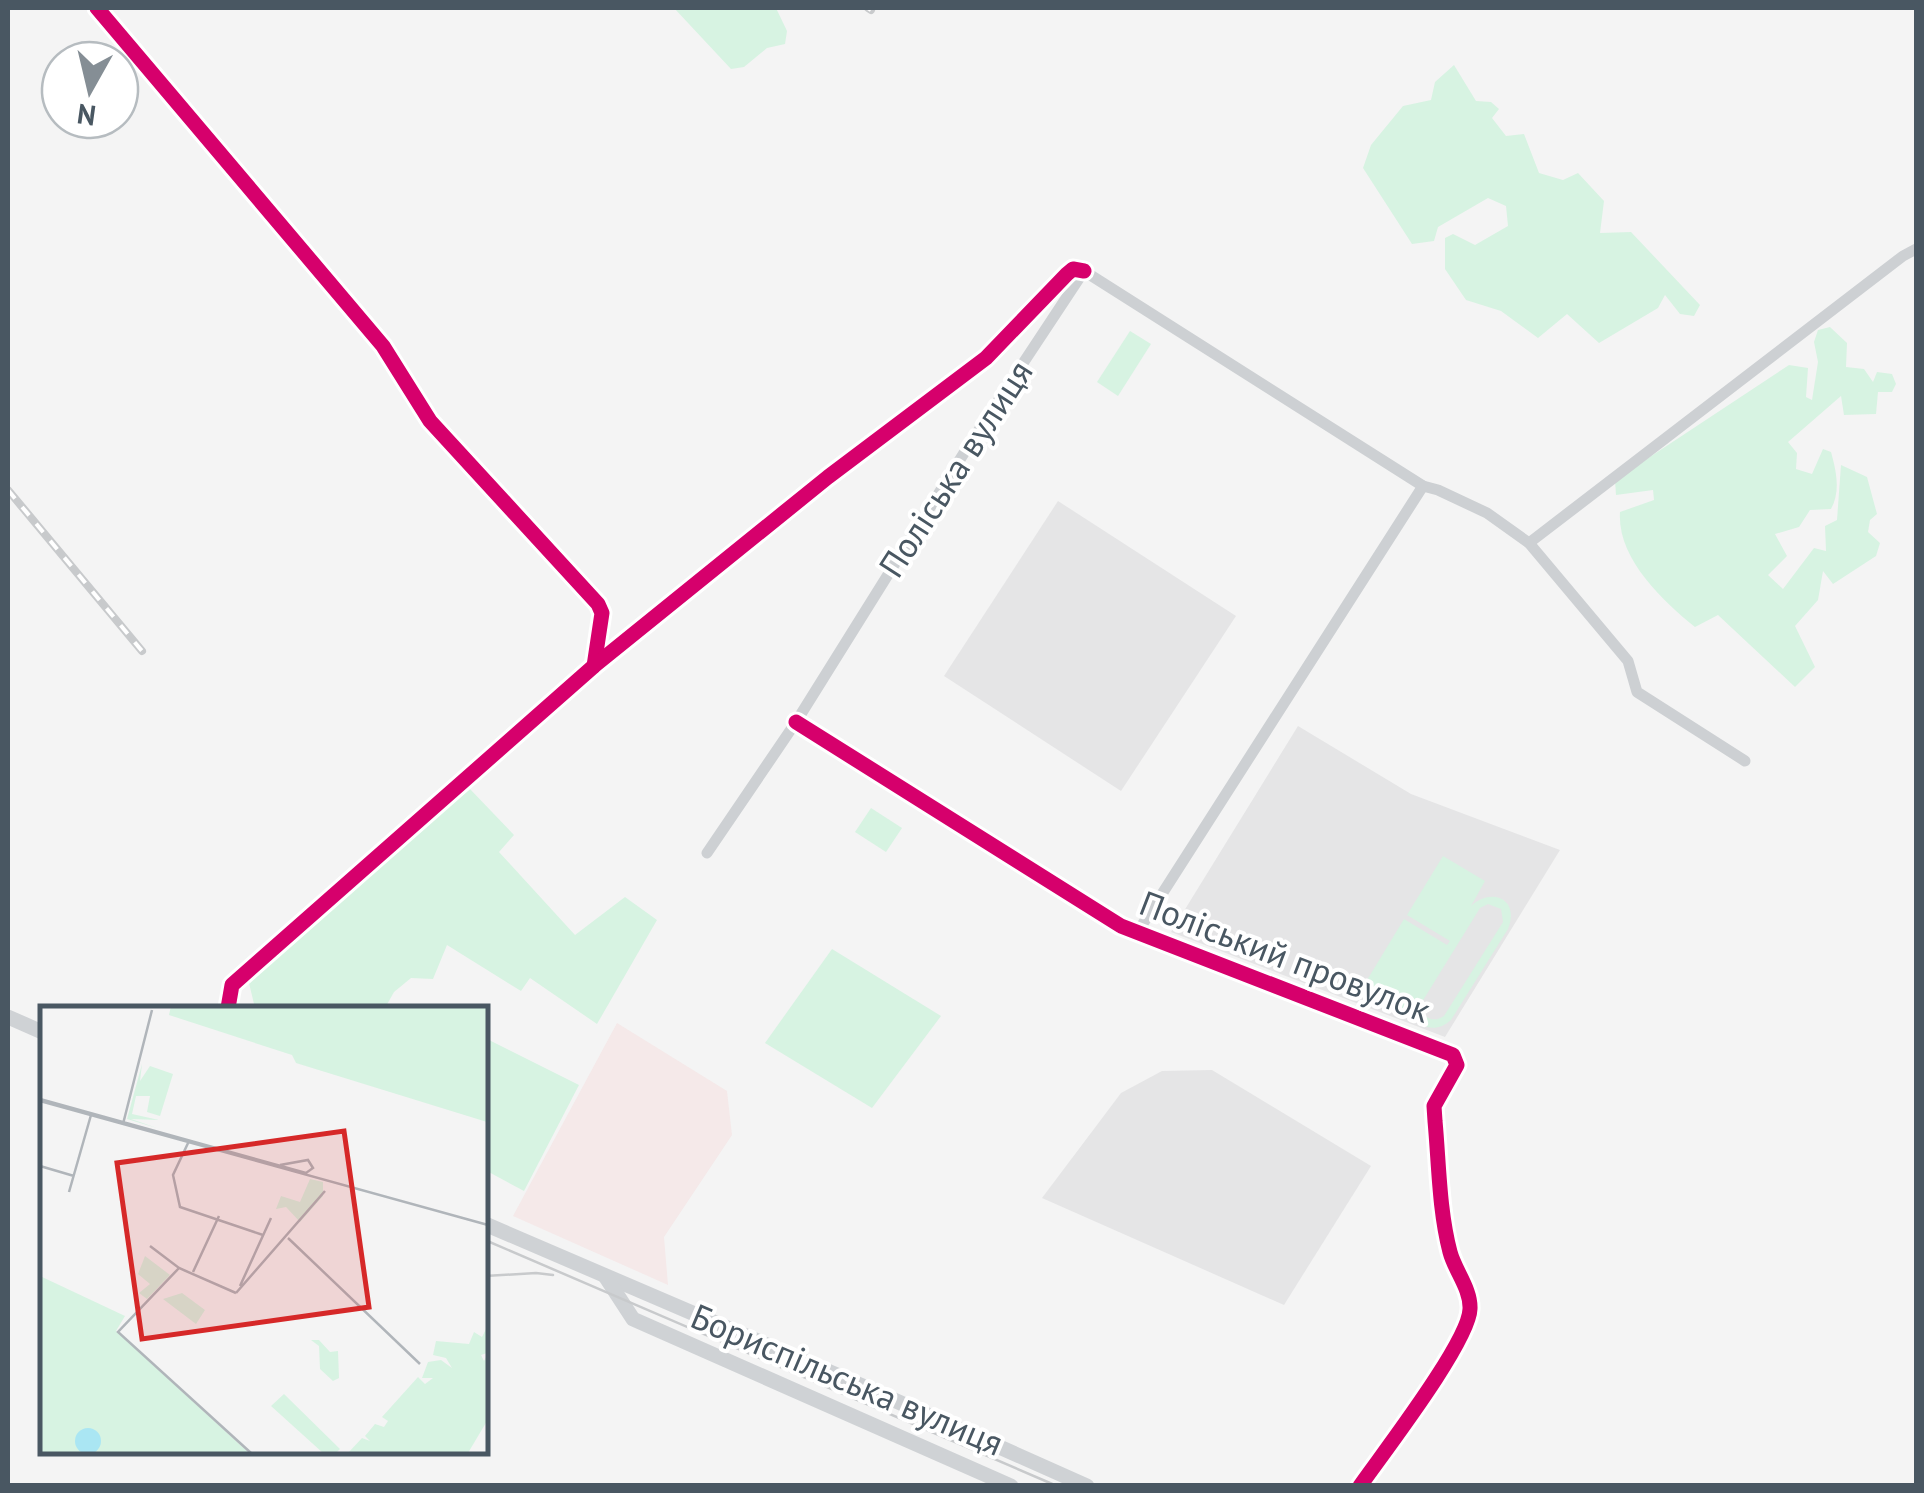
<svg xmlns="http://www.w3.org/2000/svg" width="1924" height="1493" viewBox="0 0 1924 1493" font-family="'PT Sans',sans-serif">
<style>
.education{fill:#e5e5e6}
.medical{fill:#f5e9e9}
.green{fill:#d7f3e2;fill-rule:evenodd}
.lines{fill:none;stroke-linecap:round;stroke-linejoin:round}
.street{stroke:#cdd0d3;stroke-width:11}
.secondary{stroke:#cfd2d5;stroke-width:15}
.tram{stroke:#c8cacc;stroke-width:2.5}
.rail-casing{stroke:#c8cacc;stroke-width:8}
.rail{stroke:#fff;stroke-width:4;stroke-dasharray:11;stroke-linecap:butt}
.cycleway-casing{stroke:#fff;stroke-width:21}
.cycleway{stroke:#d6006c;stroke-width:15}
.labels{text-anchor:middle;stroke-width:8;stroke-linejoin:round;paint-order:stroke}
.street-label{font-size:35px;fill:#495762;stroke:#fff}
.inset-road{fill:none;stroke:#b0b5ba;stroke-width:2.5}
.view{fill:#d62828;fill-opacity:0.15;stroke:#d62828;stroke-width:5}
.inset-edge{fill:none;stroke:#495762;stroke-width:5}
</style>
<rect width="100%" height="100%" fill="#f4f4f4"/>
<!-- education -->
<g class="education">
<polygon points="1058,501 1236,616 1121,791 944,676"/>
<polygon points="1298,726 1411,794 1560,850 1445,1037 1171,932"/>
<polygon points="1212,1070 1371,1166 1284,1305 1042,1198 1121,1093 1162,1071"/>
</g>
<!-- medical -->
<polygon class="medical" points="617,1023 727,1091 732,1135 664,1237 668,1285 513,1216"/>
<!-- green -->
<g class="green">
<polygon points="674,8 776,8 787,31 785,44 767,48 744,67 731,69"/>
<polygon points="1454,65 1476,101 1491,102 1499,109 1492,118 1506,136 1524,134 1539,173 1563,180 1578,173 1604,201 1600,233 1631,232 1700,305 1694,316 1680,314 1665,295 1658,308 1599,343 1567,314 1538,338 1501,311 1466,300 1445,269 1445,238 1453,234 1475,245 1508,226 1506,206 1488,198 1438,227 1434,241 1412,244 1363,168 1371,145 1403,106 1431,100 1435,82"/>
<path d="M1830 327 1847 343 1846 367 1864 369 1873 382 1877 372 1892 374 1896 384 1892 392H1878L1876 414 1844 415 1841 396 1788 442 1797 453 1796 469 1812 474 1823 449 1831 452C1836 470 1841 491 1831 509L1810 510 1799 527 1775 534 1787 556 1768 575 1783 589 1814 548 1826 551 1825 526 1837 520 1841 465 1867 477 1877 514 1870 520 1868 532 1880 543 1876 556 1833 584 1823 571 1818 600 1795 626 1815 667 1795 687 1718 615 1695 627C1662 600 1617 558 1620 512L1654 500 1653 490 1616 495 1615 480 1789 365 1808 368 1806 397 1812 400 1818 362 1814 342 1818 330Z"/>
<polygon points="1130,331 1151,344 1118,396 1097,382"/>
<polygon points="469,788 514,835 499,852 575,935 625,897 657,920 597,1024 530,978 521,991 447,945 433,979 411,978 394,992 385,1008 255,1008 248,979"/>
<polygon points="871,808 902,828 886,852 855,832"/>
<path d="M1443 856 1485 881 1471 906C1492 887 1520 899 1508 929L1451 1020C1433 1036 1413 1026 1413 1002L1403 1016 1361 990 1404 919 1447 945 1450 941 1407 915ZM1488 904 1501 909 1503 922 1444 1016C1432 1024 1420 1017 1422 1002L1480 908Z"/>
<polygon points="832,949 941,1016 872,1108 765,1043"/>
<polygon points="485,1038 579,1085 524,1191 485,1170"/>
</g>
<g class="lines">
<!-- street -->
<g class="street">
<polyline points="97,8 383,346 430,421 598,604 602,613 594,666"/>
<polyline points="1084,271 1423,486 1438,490 1487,513 1529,543 1628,661 1637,692 1745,761"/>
<polyline points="1529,543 1903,256 1916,249"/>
<path d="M796 722 1121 926 1453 1055 1457 1065 1434 1106 1435 1121C1439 1164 1439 1210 1450 1252 1455 1271 1471 1289 1470 1309 1469 1342 1383 1453 1360 1486"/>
<polyline points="707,853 796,722 969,445 1084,271"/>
<polyline points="1137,933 1423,486"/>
<polyline points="228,1008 232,985 594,666 828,477 986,358 1067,274 1073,269 1084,271"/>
</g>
<!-- secondary -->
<g class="secondary">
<polyline points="8,1017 42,1032"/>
<polyline points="485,1224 867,1388 1087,1486"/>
<polyline points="605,1276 633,1319 1011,1486"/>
</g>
<!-- tram -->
<g class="tram">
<polyline points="485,1240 1057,1486"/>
<polyline points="485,1276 536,1273 553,1275"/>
</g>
<!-- rail casing -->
<g class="rail-casing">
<g id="rail">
<polyline points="868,8 871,10"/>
<polyline points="8,490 142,651"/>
</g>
</g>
<!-- rail -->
<use href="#rail" class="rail"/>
<!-- cycleway casing -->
<g class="cycleway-casing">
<g id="cycleway">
<polyline points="97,8 383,346 430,421 598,604 602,613 594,666"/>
<path d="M796 722 1121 926 1453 1055 1457 1065 1434 1106 1435 1121C1439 1164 1439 1210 1450 1252 1455 1271 1471 1289 1470 1309 1469 1342 1383 1453 1360 1486"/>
<polyline points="228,1008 232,985 594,666 828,477 986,358 1067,274 1073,269 1084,271"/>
</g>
</g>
<!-- cycleway -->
<use href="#cycleway" class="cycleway"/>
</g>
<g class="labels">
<!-- street labels -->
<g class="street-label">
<text transform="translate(956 469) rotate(-57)" y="12">Поліська вулиця</text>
<text transform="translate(1285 957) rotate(21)" y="12">Поліський провулок</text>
<text transform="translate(847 1380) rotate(23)" y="12">Бориспільська вулиця</text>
</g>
</g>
<!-- overview -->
<g transform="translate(40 1006)">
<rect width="448" height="448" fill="#f4f4f4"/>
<path d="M131 0H447V116L256 57 252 49 129 9ZM102 58 100 75 110 60 133 68 120 110 107 106 110 90H96L92 108 119 114 91 113 117 122 87 113ZM270 173 283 176V190L260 216 246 201 236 203 241 190 260 196ZM105 250 130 269 107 293 99 287 110 278 98 268ZM0 270 85 310 76 325 209 447H0ZM142 287 165 304 156 318 123 293ZM447 321V347L441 349 444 355 447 349V415L428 447H308L322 432 330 435 325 430 335 418 344 421 348 415 342 411 378 371 385 378 393 372H382L388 356 401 354 412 362 406 352 393 349 396 335 429 338 434 326 442 331ZM271 334H279L290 346 298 345 299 372 293 375 280 363 279 340ZM244 388 300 443 296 447H283L231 400Z" fill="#d7f3e2"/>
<path d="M35 435a13 13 0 1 1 26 0a13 13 0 1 1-26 0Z" fill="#aae6f3"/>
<path class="inset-road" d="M0 93 266 167 273 162 268 154 240 159M0 95 448 219M83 118 112 4M149 135 133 169 140 201 223 229M0 160 34 170M29 186 51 109M248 232 380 358M110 240 139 262 196 287M139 262 78 326 211 447M153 266 179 210M200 280 231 212M196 287 285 185"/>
<path class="view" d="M304 125 329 301 102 333 77 157Z"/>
<rect width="448" height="448" class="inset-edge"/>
</g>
<!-- border -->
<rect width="1924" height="1493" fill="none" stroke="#495762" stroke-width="20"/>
<!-- north arrow -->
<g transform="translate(90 90) rotate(188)"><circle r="48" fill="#ffffff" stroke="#b6bcc0" stroke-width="2.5"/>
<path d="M0-8L18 38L0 25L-18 38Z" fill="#858e95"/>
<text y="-15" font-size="28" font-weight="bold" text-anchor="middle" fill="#495762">N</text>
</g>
</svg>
